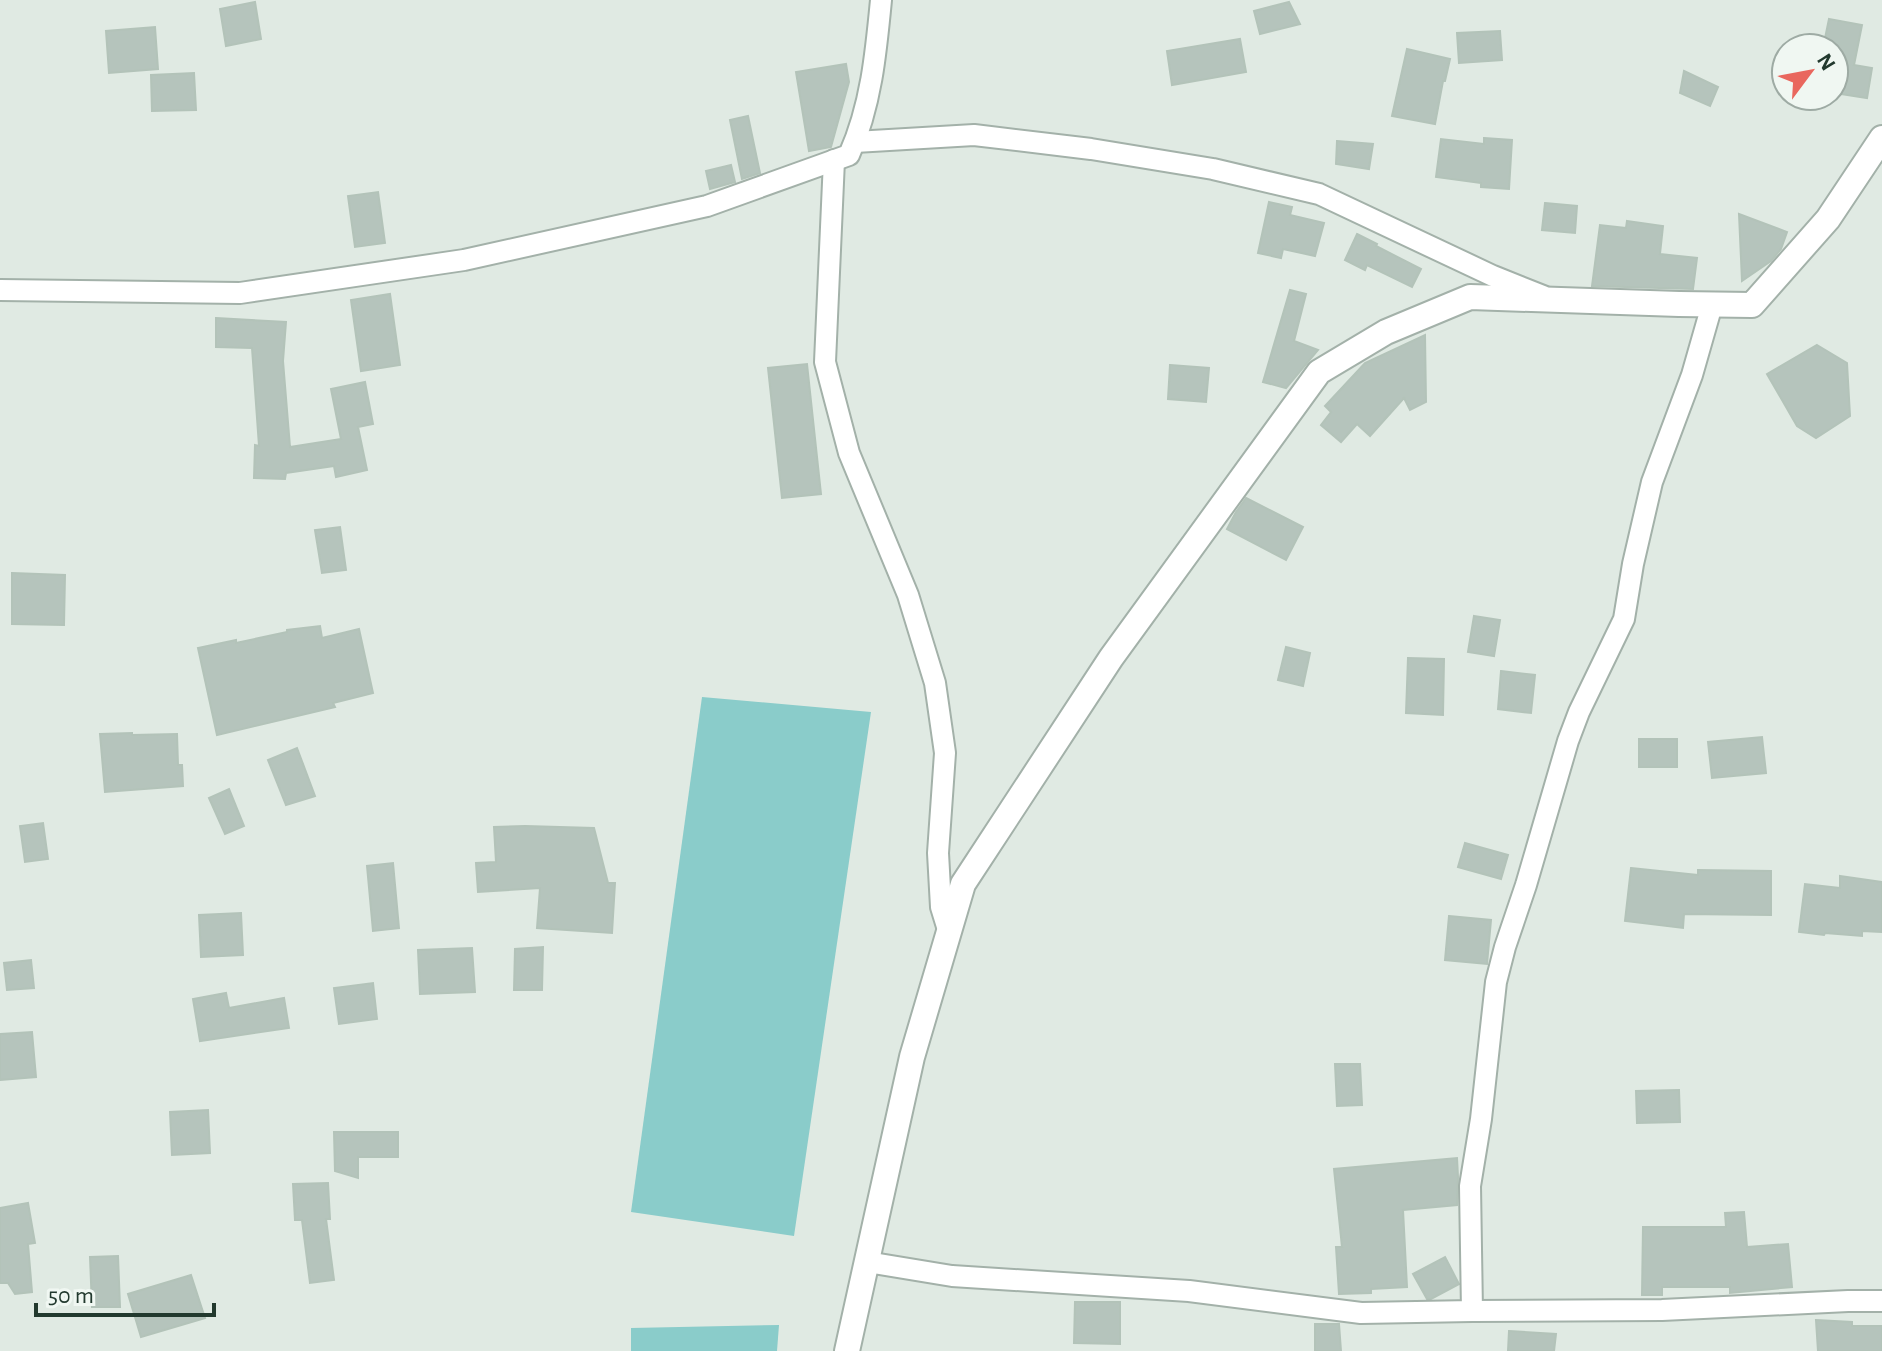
<svg xmlns="http://www.w3.org/2000/svg" width="1882" height="1351" viewBox="0 0 1882 1351" font-family="'Alegreya Sans',sans-serif">
<style>
.water{fill:#8accca}
.building{fill:#b5c4bc;stroke:#b3c3b9;stroke-width:2}
.lines{fill:none;stroke-linecap:round;stroke-linejoin:round}
.minor-casing{stroke:#a3b1a9;stroke-width:24}
.tertiary-casing{stroke:#a3b1a9;stroke-width:28}
.minor{stroke:#fff;stroke-width:20}
.tertiary{stroke:#fff;stroke-width:24}
</style>
<rect width="100%" height="100%" fill="#e0eae3"/>
<!-- water -->
<g class="water">
<polygon points="702,697 871,712 794,1236 631,1212"/>
<polygon points="779,1325 777,1351 631,1351 631,1328"/>
</g>
<!-- building -->
<g class="building">
<polygon points="255,2 261,39 226,46 220,9"/>
<polygon points="1289,2 1300,24 1260,34 1254,11"/>
<polygon points="1829,19 1862,25 1854,65 1872,68 1867,98 1834,93 1834,48 1823,48"/>
<polygon points="155,27 158,69 109,73 106,31"/>
<polygon points="1500,31 1502,60 1459,63 1457,33"/>
<polygon points="1240,39 1246,72 1172,85 1167,51"/>
<polygon points="1407,49 1450,59 1445,81 1443,81 1435,124 1392,116"/>
<polygon points="846,64 849,82 831,147 809,151 796,72"/>
<polygon points="1684,71 1718,87 1710,106 1680,93"/>
<polygon points="194,73 196,110 152,111 151,75"/>
<polygon points="748,116 760,173 742,179 730,120"/>
<polygon points="1484,138 1512,140 1509,189 1481,187 1481,183 1436,177 1441,139 1484,144"/>
<polygon points="1337,141 1373,144 1369,169 1336,164"/>
<polygon points="731,165 735,182 710,189 706,171"/>
<polygon points="378,192 385,243 355,247 348,196"/>
<polygon points="1269,202 1292,207 1290,215 1324,223 1315,256 1283,249 1281,258 1258,253"/>
<polygon points="1545,203 1577,206 1575,233 1542,230"/>
<polygon points="1739,214 1787,232 1781,249 1771,261 1742,281"/>
<polygon points="1627,221 1663,226 1660,254 1697,258 1693,289 1592,286 1600,225 1626,228"/>
<polygon points="1357,234 1377,244 1376,246 1421,269 1412,287 1367,265 1365,270 1345,260"/>
<polygon points="1290,290 1306,294 1294,341 1318,350 1286,388 1263,382"/>
<polygon points="390,294 400,365 361,371 351,300"/>
<polygon points="216,318 286,322 283,361 290,447 341,439 331,389 365,382 373,424 358,427 367,470 336,477 334,466 286,473 285,479 254,478 255,445 259,446 252,348 216,347"/>
<polygon points="1425,335 1426,402 1410,410 1404,398 1370,436 1357,424 1341,442 1321,425 1331,412 1325,406 1365,363"/>
<polygon points="1817,345 1847,363 1850,416 1816,438 1797,426 1767,374"/>
<polygon points="807,364 821,494 782,498 768,368"/>
<polygon points="1170,365 1209,368 1206,402 1168,399"/>
<polygon points="1246,498 1303,527 1286,560 1227,529 1236,512"/>
<polygon points="340,527 346,570 322,573 315,530"/>
<polygon points="12,573 65,575 64,625 12,624"/>
<polygon points="1474,616 1500,620 1494,656 1468,652"/>
<polygon points="320,626 322,638 359,629 373,693 333,703 335,707 217,735 198,648 236,640 236,643 287,632 287,630"/>
<polygon points="1286,647 1310,653 1303,686 1278,680"/>
<polygon points="1408,658 1444,659 1443,715 1406,713"/>
<polygon points="1501,671 1535,675 1531,713 1498,709"/>
<polygon points="132,733 132,735 177,734 178,765 182,765 183,786 105,792 100,734"/>
<polygon points="1762,737 1766,773 1712,778 1708,742"/>
<rect x="1639" y="739" width="38" height="28"/>
<polygon points="297,748 315,796 286,805 268,760"/>
<polygon points="229,789 244,826 225,834 209,798"/>
<polygon points="43,823 48,859 25,862 20,826"/>
<polygon points="525,826 594,828 608,883 615,883 612,933 537,928 540,888 478,892 476,863 496,862 494,827"/>
<polygon points="1465,843 1508,855 1501,879 1458,867"/>
<polygon points="393,863 399,928 373,931 367,866"/>
<polygon points="1631,868 1698,875 1698,870 1771,871 1771,915 1684,914 1683,928 1625,921"/>
<polygon points="1840,876 1882,882 1882,932 1862,931 1862,936 1825,933 1824,935 1799,932 1805,884 1840,888"/>
<polygon points="241,913 243,955 201,957 199,915"/>
<polygon points="1449,916 1491,920 1487,964 1445,960"/>
<polygon points="543,947 542,990 514,990 515,949"/>
<polygon points="472,948 475,992 420,994 418,950"/>
<polygon points="31,960 34,988 7,990 4,963"/>
<polygon points="373,983 377,1019 339,1024 334,988"/>
<polygon points="226,993 229,1008 284,998 289,1028 200,1041 193,999"/>
<polygon points="32,1032 36,1077 0,1080 0,1034"/>
<polygon points="1335,1064 1360,1064 1362,1105 1337,1106"/>
<polygon points="1679,1090 1680,1122 1637,1123 1636,1091"/>
<polygon points="208,1110 210,1153 172,1155 170,1112"/>
<polygon points="334,1132 398,1132 398,1157 358,1157 358,1178 335,1171"/>
<polygon points="1457,1158 1458,1177 1457,1205 1403,1210 1407,1287 1371,1289 1371,1293 1339,1294 1336,1247 1342,1247 1334,1169"/>
<polygon points="328,1183 330,1219 326,1219 334,1280 310,1283 302,1220 295,1220 293,1184"/>
<polygon points="28,1203 35,1243 28,1244 32,1292 15,1294 8,1283 0,1283 0,1208"/>
<polygon points="1744,1212 1747,1247 1788,1244 1792,1287 1730,1293 1730,1287 1662,1287 1662,1295 1642,1295 1643,1227 1726,1227 1725,1213"/>
<polygon points="118,1256 120,1307 92,1307 90,1257"/>
<polygon points="1445,1257 1459,1284 1431,1299 1427,1299 1413,1274"/>
<polygon points="191,1275 205,1318 141,1337 128,1294"/>
<polygon points="1075,1302 1120,1302 1120,1344 1074,1343"/>
<polygon points="1816,1320 1852,1322 1852,1326 1882,1326 1882,1351 1818,1351"/>
<polygon points="1315,1324 1339,1324 1341,1351 1315,1351"/>
<polygon points="1509,1331 1556,1334 1554,1351 1508,1351"/>
</g>
<g class="lines">
<!-- minor casing -->
<g class="minor-casing">
<g id="minor">
<polyline points="855,142 974,135 1091,149 1213,169 1319,194 1493,276 1543,296"/>
<polyline points="834,160 825,362 849,453 908,595 935,683 945,753 938,853 941,907 949,933"/>
<path d="M0 290 240 293 464 260 707 206 849 155C871 106 876 53 881 0"/>
<polyline points="867,1262 952,1276 1189,1291 1361,1313 1472,1311 1470,1186 1481,1119 1496,982 1505,947 1526,885 1568,741 1579,712 1624,619 1633,564 1652,482 1692,375 1712,305"/>
<polyline points="1472,1311 1662,1310 1848,1301 1882,1301"/>
</g>
</g>
<!-- tertiary casing -->
<g class="tertiary-casing">
<polyline id="tertiary" points="847,1351 912,1057 963,884 1111,658 1319,372 1386,332 1470,297 1679,304 1752,305 1828,219 1882,138"/>
</g>
<!-- minor -->
<use href="#minor" class="minor"/>
<!-- tertiary -->
<use href="#tertiary" class="tertiary"/>
</g>
<!-- north arrow -->
<g transform="translate(1810 72) rotate(58)"><circle r="38" fill="#f0f7f2" stroke="#9eaba4" stroke-width="2"/>
<path d="M0-6L14 30L0 20L-14 30Z" fill="#e9675e"/>
<text y="-12" font-size="22" font-weight="bold" text-anchor="middle" fill="#22392e">N</text>
</g>
<!-- scale -->
<path d="M36 1303v12h178v-12" fill="none" stroke="#22392e" stroke-width="4"/>
<text x="48" y="1303" font-size="24" fill="#22392e" stroke="#f0f7f2" stroke-width="6" paint-order="stroke">50 m</text>
</svg>
